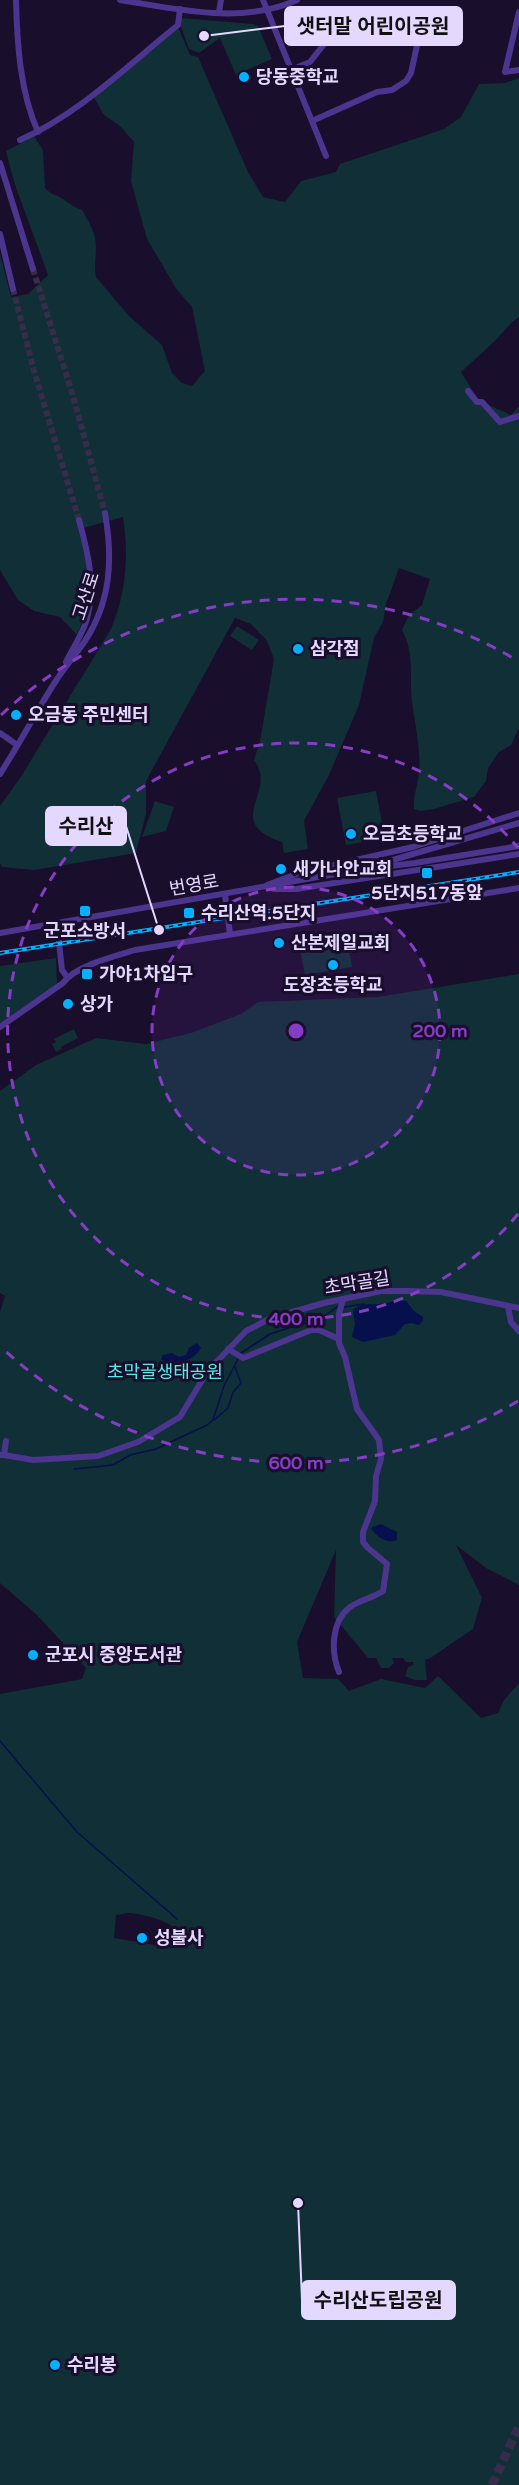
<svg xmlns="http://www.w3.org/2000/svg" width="519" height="2485" viewBox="0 0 519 2485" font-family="'Varela Round','Noto Sans KR',sans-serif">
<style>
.green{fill:#102f36;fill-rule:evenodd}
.water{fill:#05104d}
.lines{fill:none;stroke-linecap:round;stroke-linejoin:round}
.stream{stroke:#05104d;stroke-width:1.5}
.minor-tunnel{stroke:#382c4b;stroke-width:6;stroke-dasharray:6 3;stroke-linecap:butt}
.highway-tunnel{stroke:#382c4b;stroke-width:9;stroke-dasharray:9 4.5;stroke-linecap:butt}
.minor{stroke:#4c358e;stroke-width:6}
.rail-casing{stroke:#04b0ff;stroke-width:4}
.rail{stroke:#190e2b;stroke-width:1.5;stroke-dasharray:4.5;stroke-linecap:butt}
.ring{fill:none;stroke:#863dc5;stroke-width:3;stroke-dasharray:10 8}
.poi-dot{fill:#04b0ff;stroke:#190e2b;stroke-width:2}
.labels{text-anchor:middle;stroke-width:6;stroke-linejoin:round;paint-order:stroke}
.poi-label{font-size:18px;font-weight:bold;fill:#e5d8ff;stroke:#190e2b;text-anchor:start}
.street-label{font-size:18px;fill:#e5d8ff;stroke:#190e2b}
.park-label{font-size:18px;fill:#58ebe6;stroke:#190e2b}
.centre{fill:#863dc5;stroke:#190e2b;stroke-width:3}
.ring-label{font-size:18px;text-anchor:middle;font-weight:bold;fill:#863dc5;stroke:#190e2b;stroke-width:6;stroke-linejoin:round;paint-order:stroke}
.leader{fill:none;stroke:#e5d8ff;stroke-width:2}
.callout-dot{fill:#e5d8ff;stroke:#190e2b;stroke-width:2}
.callout{fill:#e5d8ff;stroke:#e5d8ff;stroke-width:2}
.callout-label{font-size:20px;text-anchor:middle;font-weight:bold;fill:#111}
</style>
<rect width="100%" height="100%" fill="#190e2b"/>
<!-- green -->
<g class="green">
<polygon points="180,18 253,24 258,26 272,59 236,75 220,38 199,53 189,49 180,24"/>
<path d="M178 27 190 55 198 57 248 172 263 197 285 202 301 181 336 172 340 164 444 129 461 117 479 84 505 83 519 78V317L511 323 496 340 461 372 479 401 511 415 519 406V728L511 745 499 752 488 768 486 781 474 797 434 809 420 811 414 809C413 795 418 785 419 772 421 749 415 725 412 702 409 675 415 655 402 630L409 615 422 605 430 579 399 568 386 604 383 622 374 638 359 705 329 775 304 821 308 849 284 853 282 842C221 821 279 793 254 760L260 741 274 659 267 641 251 624 235 618 146 781V814L136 853 34 870 2 867 0 863V806L22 775 111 629C126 593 129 556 123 517L80 529C92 564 92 601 77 635L60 617 34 611 18 600 0 570V254L11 297 28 294 48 275 14 182 6 151 34 136 43 150 45 188C51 195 57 195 63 199 71 204 73 207 82 210 89 222 96 233 96 247 96 258 94 267 96 277L129 316 162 345 172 373 182 383 192 386 205 371 192 307 177 290 147 239 131 181 134 142 121 127 104 115 93 96Z"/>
<polygon points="237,626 259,640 252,650 230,636"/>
<polygon points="376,791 385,838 346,845 337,798"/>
<polygon points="155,801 174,807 166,831 142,837"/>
<polygon points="347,936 352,967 305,975 299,945"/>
<polygon points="56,958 57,984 0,1023 0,966"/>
<path d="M519 974V1585L486 1568 456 1545 482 1598 473 1629 429 1659H425L427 1680H415L405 1676 408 1667 413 1665V1662H406L403 1658H392L394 1663 389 1668H381L376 1658H368L334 1617 336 1550 297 1642 303 1678 338 1679 349 1691 381 1679 425 1688 438 1676 481 1718 498 1713 504 1700 519 1683V2485H0V1694L82 1679 86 1668 37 1615 0 1583V1312L5 1296 0 1293V1091L36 1065 96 1038 146 1044 191 1033 241 1014 258 1002 378 997ZM129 1913C146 1915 160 1918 175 1928L172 1948 114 1938 116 1915Z"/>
<polygon points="74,1029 78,1038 61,1047 62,1049 56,1052 52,1044 56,1042 54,1039"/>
</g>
<!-- water -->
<g class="water">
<path d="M396 1300 406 1301 414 1311 423 1317V1321L419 1325 412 1323 405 1324 395 1335 363 1342 352 1337 355 1324 353 1310C364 1300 381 1308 396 1300Z"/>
<path d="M197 1343 201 1348C192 1363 176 1364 161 1360L163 1355 172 1353 179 1357 186 1355 189 1348Z"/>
<path d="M381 1524 397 1532V1540C386 1544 378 1537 371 1529L372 1527Z"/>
</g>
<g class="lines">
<!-- stream -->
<g class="stream">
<polyline points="344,1307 364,1304"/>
<polyline points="241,1353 270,1334 323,1317 340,1305"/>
<polyline points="214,1420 228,1408 233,1392 241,1383 235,1367"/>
<polyline points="74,1469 113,1465 130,1455 156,1449 207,1425 213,1420 224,1386 239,1357"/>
<polyline points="0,1741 77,1832 177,1919"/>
</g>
<!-- minor-tunnel -->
<g class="minor-tunnel">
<polyline points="33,269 73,396 105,513"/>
<polyline points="13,289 34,371 79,520"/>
</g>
<!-- highway-tunnel -->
<polyline class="highway-tunnel" points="492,2485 519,2426"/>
<!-- minor -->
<g class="minor">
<path d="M16 0C17 43 20 92 38 132"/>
<path d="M120 0C177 9 242 25 297 0"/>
<polyline points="263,0 326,156"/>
<polyline points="219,12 221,0"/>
<polyline points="519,12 505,72 519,70"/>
<polyline points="291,70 310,62 325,43 389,15 396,14 423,18 411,73 406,81 392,90 377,92 312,121"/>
<path d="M20 140C79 114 128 65 178 25L180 9"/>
<polyline points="0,163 33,269"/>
<polyline points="0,234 13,289"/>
<polyline points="468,391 477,402 482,402 500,422 519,416"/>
<path d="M66 662C73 648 83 633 87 619 96 585 88 553 79 520"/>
<polyline points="0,733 17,745"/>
<path d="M0 774C20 743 37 710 57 679 66 666 76 654 85 641 111 601 113 559 105 513"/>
<polyline points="379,864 519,823"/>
<polyline points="267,885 299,873 413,847 519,813"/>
<polyline points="274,889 296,889 519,854"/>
<polyline points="225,895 230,934"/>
<polyline points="57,924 62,970 67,977"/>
<polyline points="0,933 358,870 415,863 519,846"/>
<path d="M0 1027 63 983C75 966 115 956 135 950L519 888"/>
<polyline points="508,1307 511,1322 519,1331"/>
<polyline points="228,1349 243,1358 311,1330 319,1330 339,1339"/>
<polyline points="1,1455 4,1455 6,1441"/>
<polyline points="4,1455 33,1460 98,1456 138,1442 180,1417 207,1372 246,1331 271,1318 324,1303 381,1291 407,1291 441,1292 519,1308"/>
<path d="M339 1672C331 1653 331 1622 349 1608 357 1601 373 1598 383 1591L387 1564 368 1548 363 1542V1532L375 1501 376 1476 381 1459 379 1440 357 1409 345 1357 339 1343V1314L343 1299"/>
</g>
<!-- rail casing -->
<g class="rail-casing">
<polyline id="rail" points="0,953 519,872"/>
</g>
<!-- rail -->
<use href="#rail" class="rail"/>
</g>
<!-- distance rings -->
<circle cx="296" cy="1031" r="144" fill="#863dc5" fill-opacity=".12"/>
<g class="ring">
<circle cx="296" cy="1031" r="144"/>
<path d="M518 1214A288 288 0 1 1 518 848"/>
<path d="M518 1401A432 432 0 0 1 1 1347M1 715A432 432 0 0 1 518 661"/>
</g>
<!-- markers -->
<g class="poi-dot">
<circle cx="244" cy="77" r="6"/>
<circle cx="298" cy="649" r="6"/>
<circle cx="16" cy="715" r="6"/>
<circle cx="351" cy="834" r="6"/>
<circle cx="281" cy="869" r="6"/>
<rect x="421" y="867" width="12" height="12" rx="3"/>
<rect x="79" y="905" width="12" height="12" rx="3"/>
<rect x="183" y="907" width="12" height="12" rx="3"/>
<circle cx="279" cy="943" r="6"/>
<circle cx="333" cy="965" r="6"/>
<rect x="81" y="968" width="12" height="12" rx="3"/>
<circle cx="68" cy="1004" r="6"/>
<circle cx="33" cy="1655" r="6"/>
<circle cx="142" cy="1938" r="6"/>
<circle cx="55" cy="2365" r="6"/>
</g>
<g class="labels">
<!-- poi labels -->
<g class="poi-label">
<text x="256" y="83">당동중학교</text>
<text x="310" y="655">삼각점</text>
<text x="28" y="721">오금동 주민센터</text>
<text x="363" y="840">오금초등학교</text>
<text x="293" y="875">새가나안교회</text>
<text x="427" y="899" text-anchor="middle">5단지517동앞</text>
<text x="201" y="919">수리산역.5단지</text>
<text x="85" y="937" text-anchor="middle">군포소방서</text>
<text x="291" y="949">산본제일교회</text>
<text x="99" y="980">가야1차입구</text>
<text x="333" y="991" text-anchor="middle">도장초등학교</text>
<text x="80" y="1010">상가</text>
<text x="45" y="1661">군포시 중앙도서관</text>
<text x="154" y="1944">성불사</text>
<text x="67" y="2371">수리봉</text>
</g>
<!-- street labels -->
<g class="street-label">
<text transform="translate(86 596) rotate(-72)" y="6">고산로</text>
<text transform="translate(194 885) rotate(-10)" y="6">번영로</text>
<text transform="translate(357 1283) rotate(-9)" y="6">초막골길</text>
</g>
<!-- park labels -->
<g class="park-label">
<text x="165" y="1378">초막골생태공원</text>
</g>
</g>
<circle cx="296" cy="1031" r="9" class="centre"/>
<g class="ring-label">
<text x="440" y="1037">200 m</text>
<text x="296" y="1325">400 m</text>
<text x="296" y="1469">600 m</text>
</g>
<!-- callouts -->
<path class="leader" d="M204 36L285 26M159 930L126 826M298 2203L302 2300"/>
<g class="callout-dot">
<circle cx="204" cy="36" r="6"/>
<circle cx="159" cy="930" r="6"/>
<circle cx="298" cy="2203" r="6"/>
</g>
<g class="callout">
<rect x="285" y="7" width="177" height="38" rx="6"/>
<rect x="46" y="807" width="80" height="38" rx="6"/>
<rect x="302" y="2281" width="153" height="38" rx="6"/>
</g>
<g class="callout-label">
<text x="373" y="33">샛터말 어린이공원</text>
<text x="86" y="833">수리산</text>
<text x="378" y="2307">수리산도립공원</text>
</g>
</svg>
